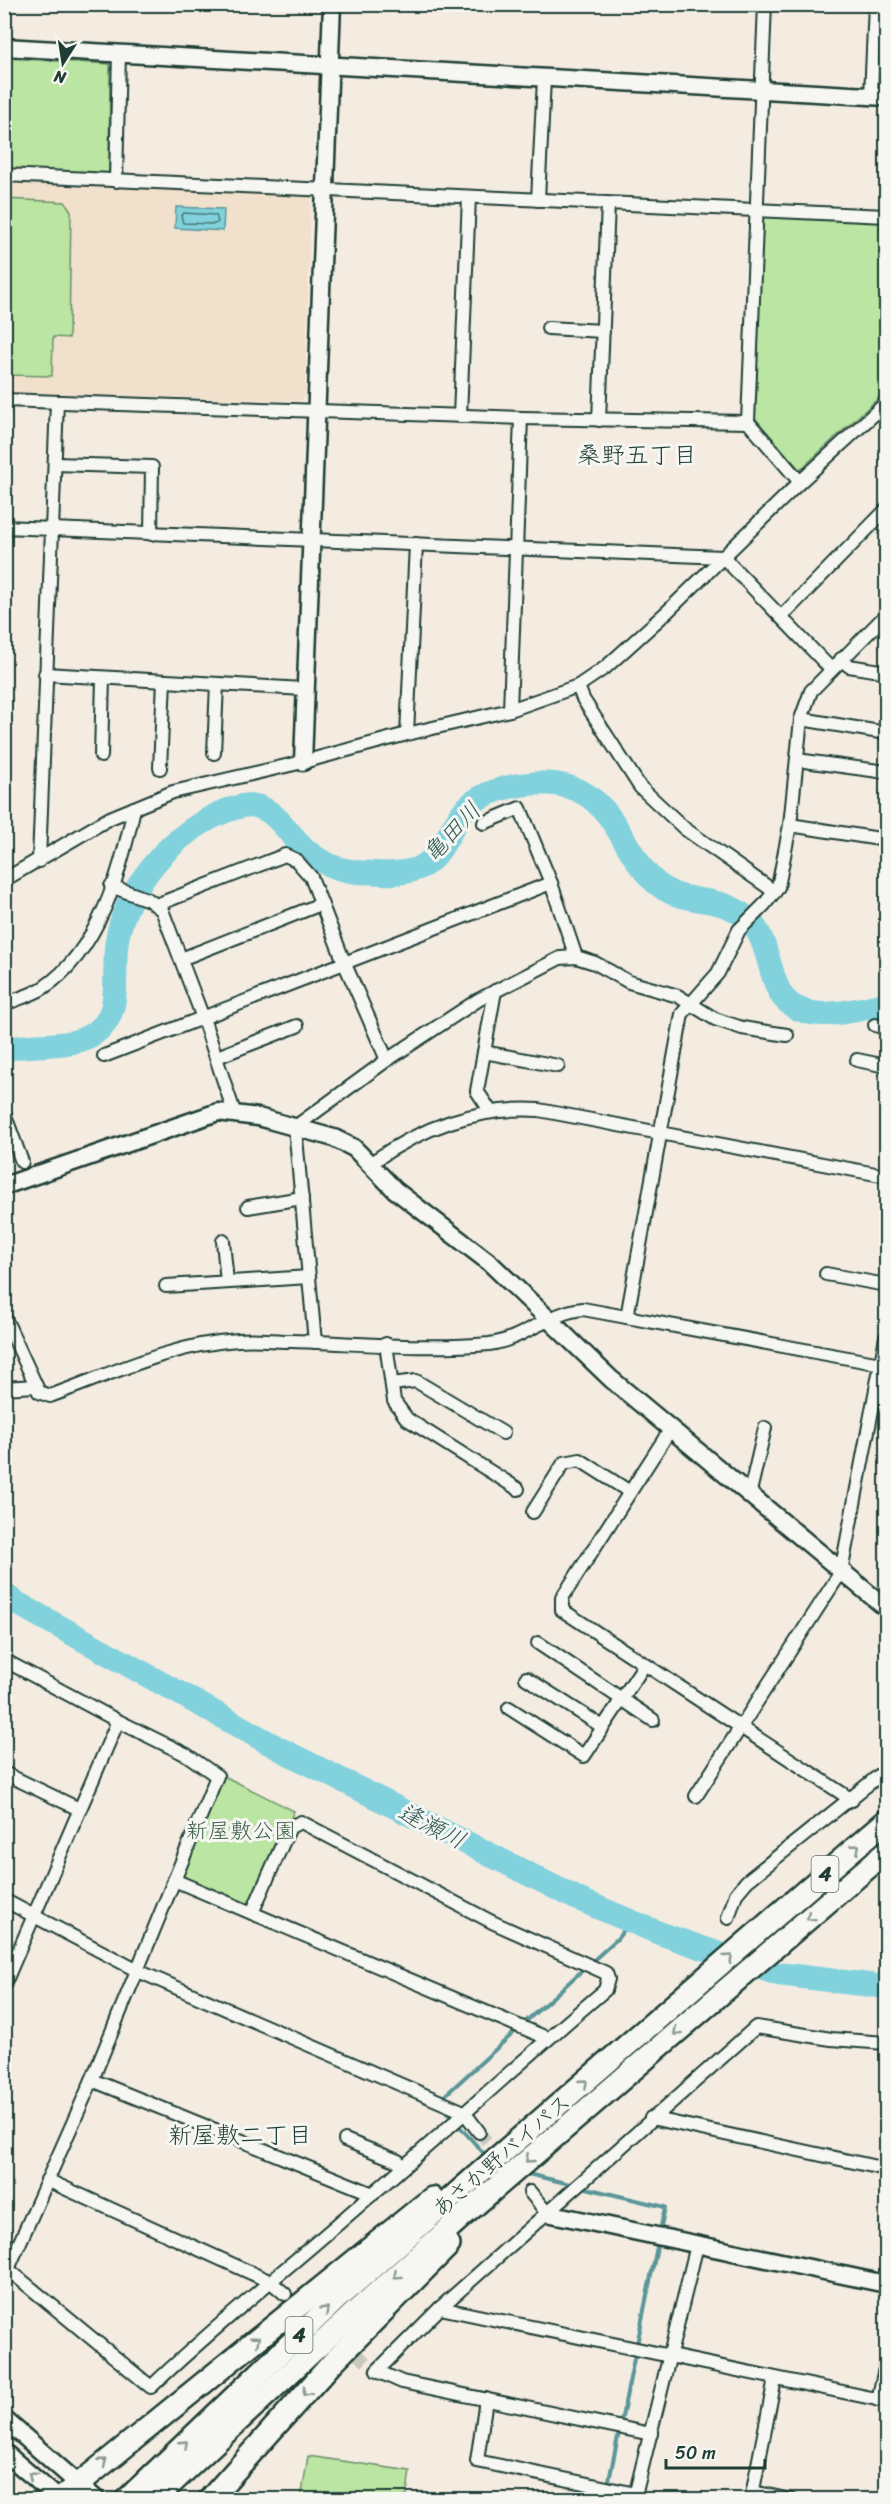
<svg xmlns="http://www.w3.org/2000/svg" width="891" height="2504" viewBox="0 0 891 2504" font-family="Sriracha,'Klee One',sans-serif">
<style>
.built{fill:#f1e0cc}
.green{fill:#bae5a2;stroke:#6c916b;stroke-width:1.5}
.water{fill:#82d2dd;stroke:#5a9699;stroke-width:1.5}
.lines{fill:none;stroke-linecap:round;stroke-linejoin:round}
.shore{stroke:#477978;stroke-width:1.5}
.stream{stroke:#5a9699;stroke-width:4}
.river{stroke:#82d2dd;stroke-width:24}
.street-tunnel{stroke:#c9c9be;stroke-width:12;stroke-dasharray:12 6;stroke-linecap:butt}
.street-casing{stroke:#1f3d34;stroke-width:16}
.secondary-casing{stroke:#1f3d34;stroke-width:21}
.highway-casing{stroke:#1f3d34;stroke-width:26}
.street{stroke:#f6f6f2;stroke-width:12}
.secondary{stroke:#f6f6f2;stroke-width:16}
.highway{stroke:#f6f6f2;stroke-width:21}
.oneway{stroke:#8a9a93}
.labels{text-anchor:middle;stroke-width:6;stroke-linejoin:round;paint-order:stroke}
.shield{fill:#f6f6f2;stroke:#60746d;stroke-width:1.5}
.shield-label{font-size:21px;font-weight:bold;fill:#1f3d34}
.park-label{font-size:22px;fill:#3e5f4a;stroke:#f6f6f2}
.street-label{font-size:22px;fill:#1f3d34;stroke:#f6f6f2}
.neighbourhood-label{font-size:24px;fill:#1f3d34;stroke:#f6f6f2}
.water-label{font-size:24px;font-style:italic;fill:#335b56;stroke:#f6f6f2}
</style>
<rect width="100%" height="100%" fill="#f4ece1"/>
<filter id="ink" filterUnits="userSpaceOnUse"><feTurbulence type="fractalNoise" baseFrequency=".0167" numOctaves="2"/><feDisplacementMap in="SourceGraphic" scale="12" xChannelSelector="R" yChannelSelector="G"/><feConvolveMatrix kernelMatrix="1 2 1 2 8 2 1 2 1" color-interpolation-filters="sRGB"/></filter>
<g filter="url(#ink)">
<!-- built -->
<polygon class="built" points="5,183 311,196 305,396 300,401 5,392"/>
<!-- green -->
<g class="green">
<polygon points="4,58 110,64 109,174 5,169"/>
<polygon points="5,199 65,202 71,211 69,338 53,337 52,376 5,375"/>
<polygon points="762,217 886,222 886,391 800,470 755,418"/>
<polygon points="220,1774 294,1811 250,1908 179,1878"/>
<polygon points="308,2456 410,2471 406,2499 301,2499"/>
</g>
<!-- water -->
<g class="water">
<polygon points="176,207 224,209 223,231 175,228"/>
<polygon points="4,1584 14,1588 74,1634 5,1608"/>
</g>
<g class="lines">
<!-- shore -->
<polygon class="shore" points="184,213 216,215 218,222 215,224 183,223 181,216"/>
<!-- stream -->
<g class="stream">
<polyline points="523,2024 617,1939 631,1921"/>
<polyline points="441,2099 518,2029"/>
<polyline points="441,2106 488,2158"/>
<polyline points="524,2173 665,2207 660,2231"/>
<polyline points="605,2500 658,2242"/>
</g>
<!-- river -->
<g class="river">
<path d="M4 1050C37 1040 75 1053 102 1027 122 1006 112 968 117 940 127 881 183 820 242 806 272 799 288 836 308 852 323 864 338 870 357 872 377 873 405 876 423 866 443 854 449 830 462 813 483 786 538 778 569 787 610 799 620 840 644 870 675 911 708 891 740 913 755 923 761 935 766 952 771 966 774 985 783 997 807 1027 856 1009 886 1004"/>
<polyline points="4,1596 280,1749 578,1899 659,1933 778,1974 886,1987"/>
</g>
<!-- street-tunnel -->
<g class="street-tunnel">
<polyline points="479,2132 530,2192"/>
<polyline points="343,2343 377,2371"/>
</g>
<!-- street casing -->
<g class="street-casing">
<g id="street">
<polyline points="765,4 748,422 800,482"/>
<polyline points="871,96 875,4"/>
<polyline points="4,175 886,216"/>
<polyline points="116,181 119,53"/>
<polyline points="538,200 544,79"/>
<polyline points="548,328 603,331"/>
<polyline points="4,400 521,418 748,422"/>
<polyline points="460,416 469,197"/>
<polyline points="599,420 608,204"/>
<polyline points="55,464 152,467 151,534"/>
<polyline points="4,527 723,557 831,669"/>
<polyline points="781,617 886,510"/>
<polyline points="841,659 849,666 886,672"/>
<polyline points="45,674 304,689"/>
<polyline points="578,686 583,699 640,787 685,829 775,892"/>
<polyline points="510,710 521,418"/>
<polyline points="801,719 886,733"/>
<polyline points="407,734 416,544"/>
<polyline points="214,753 217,684"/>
<polyline points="101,756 103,678"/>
<polyline points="797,760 886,772"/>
<polyline points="160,768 164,681"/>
<polyline points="484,823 520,808 551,883 576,957"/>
<polyline points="790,825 886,840"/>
<polyline points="39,861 57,402"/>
<polyline points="4,880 110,818 173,792 303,762 407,734 510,710 578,686 606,667 668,611 800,482 886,403"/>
<polyline points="111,886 149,900 162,910 203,1018 234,1112"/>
<polyline points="156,905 285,855 296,860 311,877 344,962 387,1060"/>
<polyline points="181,959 321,904"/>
<path d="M4 1004C17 999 32 995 43 988 99 951 121 871 134 808"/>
<polyline points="875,1025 886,1028"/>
<polyline points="484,1052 558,1066"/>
<polyline points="104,1056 551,883"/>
<polyline points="217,1057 297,1026"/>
<polyline points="857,1060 886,1066"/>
<polyline points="491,1112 477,1091 495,991"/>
<polyline points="4,1113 22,1162"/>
<path d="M371 1163C420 1128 478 1106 539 1110L886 1176"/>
<polyline points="248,1207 302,1198"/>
<polyline points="223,1241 227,1282"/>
<polyline points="826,1274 886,1285"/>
<polyline points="166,1286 309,1277"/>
<path d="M4 1316 39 1392 50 1396C111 1374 173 1344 238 1340 256 1338 274 1341 293 1341 357 1343 425 1350 489 1344 523 1340 549 1312 583 1309L886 1365"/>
<polyline points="627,1317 682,1014 718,973 739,930 764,905 778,887 790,825 801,719 811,691 886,615"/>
<polyline points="315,1342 295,1127 387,1060 478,1000 560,958 576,957 595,963 629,982 678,996 715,1019 742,1028 787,1035"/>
<polyline points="386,1344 394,1401 407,1419 518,1489"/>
<polyline points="392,1384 416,1381 503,1433"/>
<polyline points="4,1388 35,1386"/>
<polyline points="670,1430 562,1598 562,1610 852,1800"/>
<polyline points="749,1496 765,1428"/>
<polyline points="533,1512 564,1463 580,1460 630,1492"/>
<polyline points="538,1643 653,1720"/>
<polyline points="4,1660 118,1721 187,1755 217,1776 92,2080 8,2269"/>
<polyline points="526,1678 603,1727"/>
<polyline points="509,1708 584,1756 645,1664"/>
<polyline points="4,1773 79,1809"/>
<polyline points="696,1796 841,1572 886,1337"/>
<polyline points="174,1880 547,2038"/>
<polyline points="4,1900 138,1971 464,2112 479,2132"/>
<polyline points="728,1918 736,1894 747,1881 886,1770"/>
<polyline points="4,1985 118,1721"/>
<polyline points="92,2080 373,2194"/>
<polyline points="651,2118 886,2169"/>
<polyline points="345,2140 398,2161 403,2167"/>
<polyline points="47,2180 271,2282 285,2294"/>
<polyline points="530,2192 547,2213"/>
<path d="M4 2266 151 2387C219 2322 293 2264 363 2202 445 2132 523 2059 605 1990L608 1979 606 1973 492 1922 301 1822 290 1827 252 1913"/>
<polyline points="440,2308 886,2401"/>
<polyline points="486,2399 477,2461 636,2494"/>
<polyline points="878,2400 886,2364"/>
<polyline points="651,2434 402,2382 377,2371 440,2308 756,2027 831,2039 886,2043"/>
<polyline points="753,2492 791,2500"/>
<polyline points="634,2500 697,2245"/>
<polyline points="751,2500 775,2379"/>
</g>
</g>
<!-- secondary casing -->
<g class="secondary-casing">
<g id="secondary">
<polyline points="4,47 886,97"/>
<polyline points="303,762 332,4"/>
<polyline points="4,1186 218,1112 258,1117 334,1138 354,1148 395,1190 490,1263 611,1379 886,1608"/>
<polyline points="547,2213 886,2284"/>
<polyline points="4,2419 97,2500"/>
<polyline points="4,2452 60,2500"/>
</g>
</g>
<!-- highway casing -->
<g class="highway-casing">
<g id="highway">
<polyline points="59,2500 432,2198"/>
<polyline points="126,2500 337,2299 476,2176 886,1821"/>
<polyline points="154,2500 357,2310 464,2215 886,1852"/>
<polyline points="209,2500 333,2362 449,2245"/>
</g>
</g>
<!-- street -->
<use href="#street" class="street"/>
<!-- secondary -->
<use href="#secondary" class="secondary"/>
<!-- highway -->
<use href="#highway" class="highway"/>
</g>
<!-- one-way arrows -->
<defs><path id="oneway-chevron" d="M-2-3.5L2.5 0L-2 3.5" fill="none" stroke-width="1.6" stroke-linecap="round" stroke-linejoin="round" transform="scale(1.5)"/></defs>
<g class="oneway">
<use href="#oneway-chevron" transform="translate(856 1848) rotate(-41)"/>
<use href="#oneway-chevron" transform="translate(810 1917) rotate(140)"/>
<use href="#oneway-chevron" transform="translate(729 1958) rotate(-41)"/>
<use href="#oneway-chevron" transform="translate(677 2032) rotate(139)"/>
<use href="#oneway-chevron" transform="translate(584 2083) rotate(-41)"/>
<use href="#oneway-chevron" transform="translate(529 2159) rotate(139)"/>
<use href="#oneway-chevron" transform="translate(397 2275) rotate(138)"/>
<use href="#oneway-chevron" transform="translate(325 2310) rotate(-43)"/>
<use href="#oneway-chevron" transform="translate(256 2340) rotate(-39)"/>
<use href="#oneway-chevron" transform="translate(306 2392) rotate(132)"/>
<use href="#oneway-chevron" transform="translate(184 2444) rotate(-43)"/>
<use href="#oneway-chevron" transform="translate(103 2462) rotate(-39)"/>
<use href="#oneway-chevron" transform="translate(32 2476) rotate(-139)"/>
</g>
</g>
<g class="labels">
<!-- shield labels -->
<g class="shield">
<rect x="811.5" y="1856" width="27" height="36" rx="4.5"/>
<rect x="285.5" y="2317" width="27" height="36" rx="4.5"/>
</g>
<g class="shield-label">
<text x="825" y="1881">4</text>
<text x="299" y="2342">4</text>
</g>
<!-- park labels -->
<g class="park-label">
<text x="241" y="1838">新屋敷公園</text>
</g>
<!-- street labels -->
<g class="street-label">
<text transform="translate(501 2155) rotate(-41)" y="8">あさか野バイパス</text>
</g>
<!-- neighbourhood labels -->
<g class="neighbourhood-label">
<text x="637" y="463">桑野五丁目</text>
<text x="240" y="2143">新屋敷二丁目</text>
</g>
<!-- water labels -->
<g class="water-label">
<text transform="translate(452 832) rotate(-47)" y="8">亀田川</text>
<text transform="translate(432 1826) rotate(27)" y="8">逢瀬川</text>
</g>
</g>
<!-- margin -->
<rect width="891" height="2504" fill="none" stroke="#f6f6f2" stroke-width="24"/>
<rect x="12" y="12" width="867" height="2480" fill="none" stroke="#1f3d34" stroke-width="2" filter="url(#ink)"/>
<!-- north arrow -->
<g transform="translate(63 63) rotate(192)" stroke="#f6f6f2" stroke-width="4.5" paint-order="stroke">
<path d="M0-4.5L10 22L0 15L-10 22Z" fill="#1f3d34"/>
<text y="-9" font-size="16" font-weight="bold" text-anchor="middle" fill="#1f3d34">N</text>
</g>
<!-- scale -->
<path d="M666 2459v9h99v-9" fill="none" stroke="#1f3d34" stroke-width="3"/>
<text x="675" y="2459" font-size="18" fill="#1f3d34" stroke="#f6f6f2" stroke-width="4.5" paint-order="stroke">50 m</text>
</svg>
